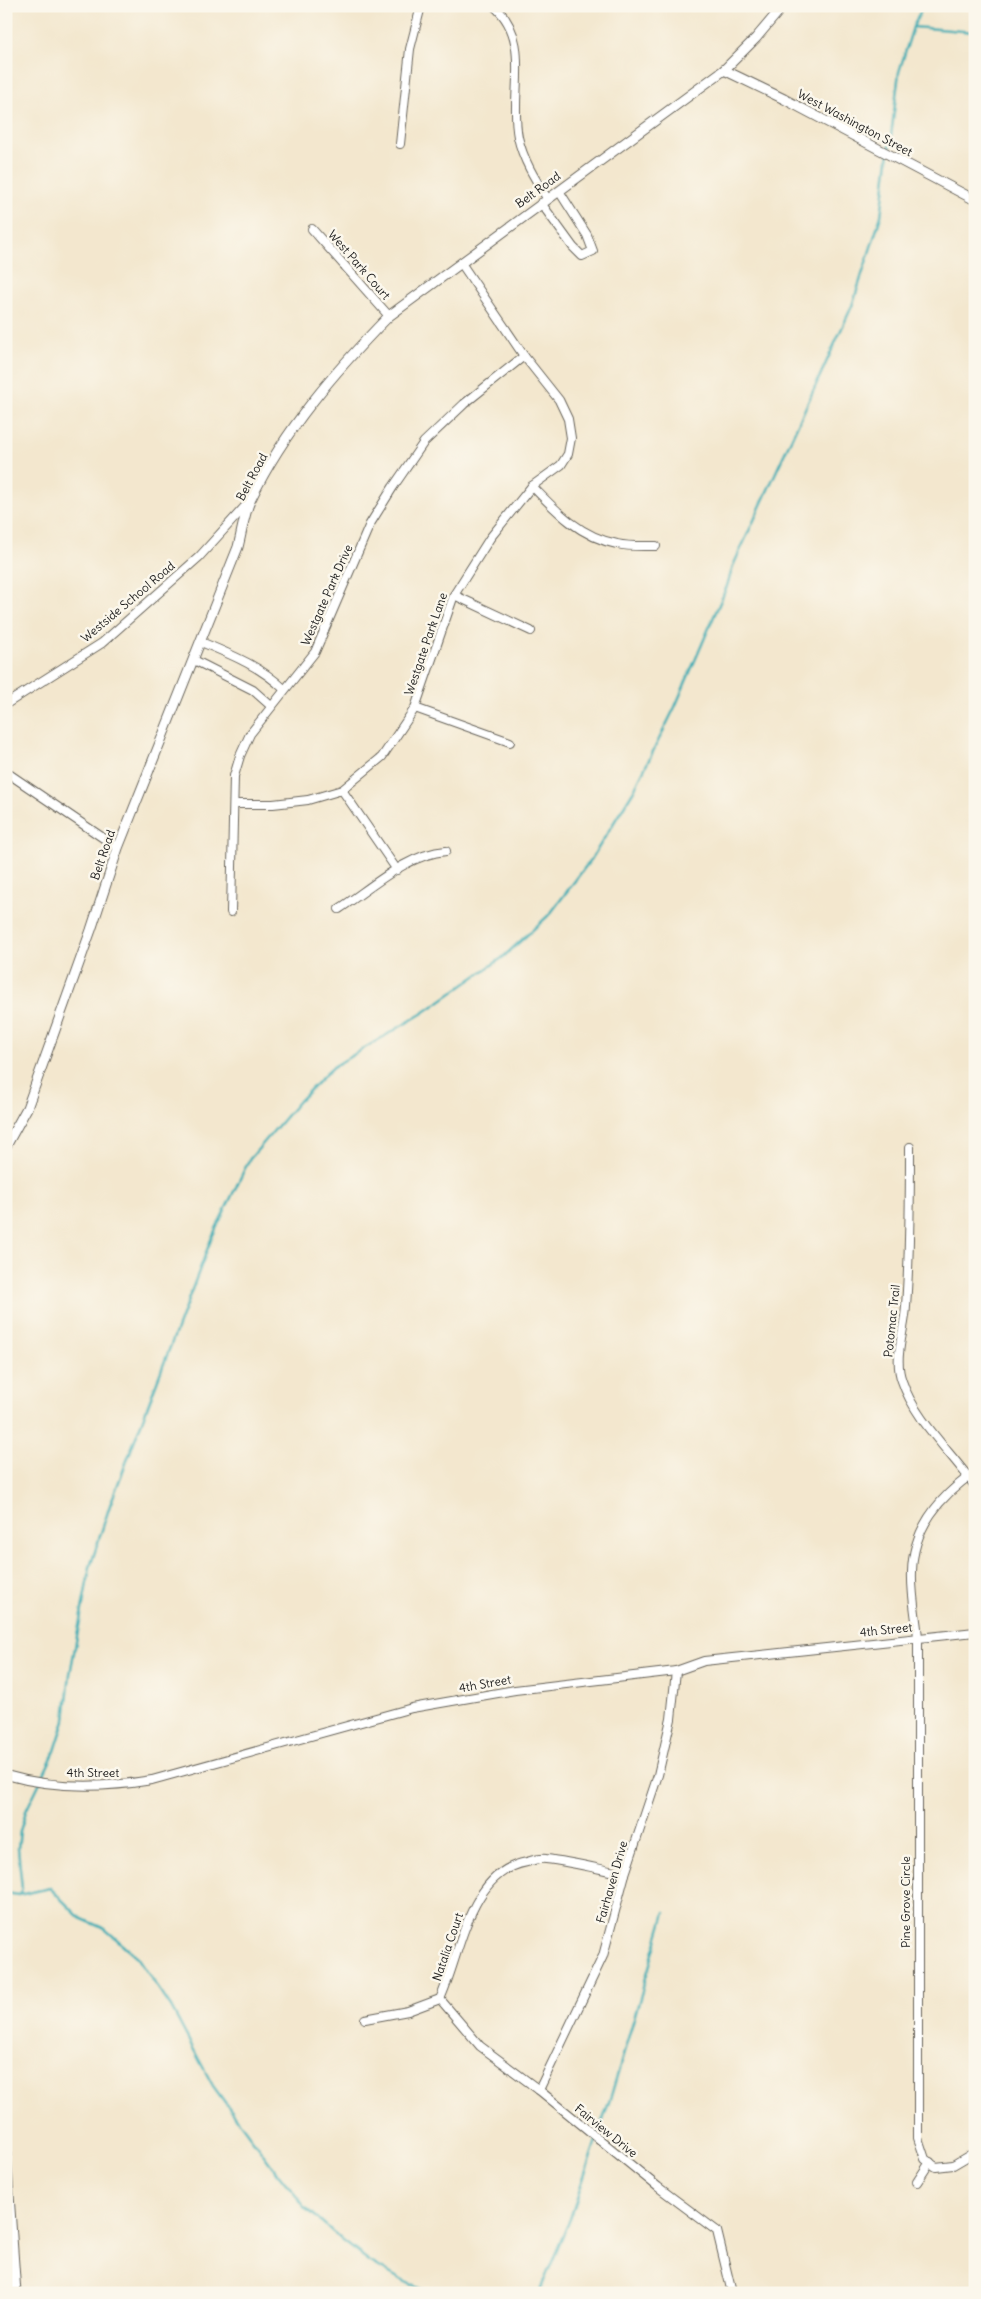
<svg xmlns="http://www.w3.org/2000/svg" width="981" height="2299" viewBox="0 0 981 2299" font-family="Delius,sans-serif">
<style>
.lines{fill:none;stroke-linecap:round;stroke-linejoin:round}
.stream{stroke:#3cadb5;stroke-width:2.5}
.minor-casing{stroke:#67635a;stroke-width:10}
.tertiary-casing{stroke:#67635a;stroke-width:11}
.minor{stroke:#fff;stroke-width:8}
.tertiary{stroke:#fff;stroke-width:9}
.labels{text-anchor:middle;stroke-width:5;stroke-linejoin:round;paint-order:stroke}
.street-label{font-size:12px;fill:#1c1c1c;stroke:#fbf7ec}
</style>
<rect width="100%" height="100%" fill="#fbf7ec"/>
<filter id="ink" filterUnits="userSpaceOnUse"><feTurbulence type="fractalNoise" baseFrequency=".02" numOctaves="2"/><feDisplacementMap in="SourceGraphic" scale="10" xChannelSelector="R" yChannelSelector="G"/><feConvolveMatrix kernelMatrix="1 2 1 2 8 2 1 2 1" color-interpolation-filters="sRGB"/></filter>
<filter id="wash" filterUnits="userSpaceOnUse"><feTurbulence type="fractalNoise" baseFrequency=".0096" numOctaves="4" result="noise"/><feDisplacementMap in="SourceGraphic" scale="20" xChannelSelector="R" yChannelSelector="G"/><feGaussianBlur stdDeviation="1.12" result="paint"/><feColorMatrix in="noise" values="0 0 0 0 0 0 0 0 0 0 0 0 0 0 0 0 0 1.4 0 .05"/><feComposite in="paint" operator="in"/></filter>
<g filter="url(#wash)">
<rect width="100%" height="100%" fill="#f3e7ce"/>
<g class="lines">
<!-- stream -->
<g class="stream">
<polyline points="913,27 975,32"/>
<polyline points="6,1893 19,1895 50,1888 80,1918 105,1929 137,1957 171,2007 213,2086 272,2166 305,2207 343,2241 369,2261 403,2281 429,2293"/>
<polyline points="19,1895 22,1889 18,1848 20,1831 26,1811 55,1751 65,1720 70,1674 90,1567 110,1505 212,1237 249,1160 299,1101 333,1067 423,1013 502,958 550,914 592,858 634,790 675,707 727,586 733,566 852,306 881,216 899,72 913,27 923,6"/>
<polyline points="539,2293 570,2219 611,2096 665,1913"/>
</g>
</g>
</g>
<g filter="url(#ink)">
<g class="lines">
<!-- minor casing -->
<g class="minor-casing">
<g id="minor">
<path d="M494 6C533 40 509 93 518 137 523 160 535 179 547 198"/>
<polyline points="400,144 410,49 421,6"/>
<polyline points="541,203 573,247 582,256 593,251 587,235 559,191"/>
<polyline points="312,229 389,316"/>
<path d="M532 486C557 512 581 537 617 544 630 547 644 546 656 546"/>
<polyline points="454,595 531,631"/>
<path d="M201 642C232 655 260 666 284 689"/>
<polyline points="194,660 253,690 271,706"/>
<polyline points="6,704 102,643 199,557 249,502"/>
<polyline points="415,708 510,742"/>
<polyline points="6,772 118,848"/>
<polyline points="342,790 397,870"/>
<polyline points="234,804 273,804 308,800 342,790 382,757 415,708 454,595 490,538 532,486 561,465 568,454 571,438 568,419 559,400 524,356 461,263"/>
<path d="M339 909C371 888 407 854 446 851"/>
<polyline points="231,912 234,776 240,756 250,734 315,652 370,524 393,487 424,442 464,404 524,356"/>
<path d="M910 1147C910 1200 910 1253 906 1306 905 1330 893 1357 902 1381 915 1420 951 1452 975 1486"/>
<path d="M975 1472C940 1496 913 1527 912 1572 911 1593 916 1616 918 1637V2138L925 2159 936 2167 953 2165 975 2152"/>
<path d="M6 1775C54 1789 104 1788 152 1780L412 1708 515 1690 676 1671 704 1661 975 1632"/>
<polyline points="440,1999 480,2046 539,2090 658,2187 717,2231 732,2293"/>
<path d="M365 2019 408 2011 440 1999C461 1954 468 1872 527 1862 533 1860 540 1858 546 1859 572 1862 599 1869 625 1874"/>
<polyline points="539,2090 603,1956 625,1874 658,1775 671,1719 676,1671"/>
<polyline points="917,2182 930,2162"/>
</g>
</g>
<!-- tertiary casing -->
<g class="tertiary-casing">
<g id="tertiary">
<polyline points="724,70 784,99 975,200"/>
<path d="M6 1146 27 1108 91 930 118 848 238 547C242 532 244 513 251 499 284 430 336 370 389 316L724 70 756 38 783 6"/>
<polyline points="6,2153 16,2293"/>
</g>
</g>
<!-- minor -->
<use href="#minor" class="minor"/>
<!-- tertiary -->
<use href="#tertiary" class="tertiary"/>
</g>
</g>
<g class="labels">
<!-- street labels -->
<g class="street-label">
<text transform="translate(855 123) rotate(28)" y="4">West Washington Street</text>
<text transform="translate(538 190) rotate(-36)" y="4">Belt Road</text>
<text transform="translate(359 265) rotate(49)" y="4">West Park Court</text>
<text transform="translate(252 477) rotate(-62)" y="4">Belt Road</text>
<text transform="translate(327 595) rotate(-66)" y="4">Westgate Park Drive</text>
<text transform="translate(128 602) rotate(-40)" y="4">Westside School Road</text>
<text transform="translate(426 644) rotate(-71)" y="4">Westgate Park Lane</text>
<text transform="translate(103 855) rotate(-71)" y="4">Belt Road</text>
<text transform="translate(892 1321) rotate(-84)" y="4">Potomac Trail</text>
<text transform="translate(886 1630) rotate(-6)" y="4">4th Street</text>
<text transform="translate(485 1684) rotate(-10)" y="4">4th Street</text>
<text x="93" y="1777">4th Street</text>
<text transform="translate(612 1882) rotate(-74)" y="4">Fairhaven Drive</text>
<text transform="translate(906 1902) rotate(-90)" y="4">Pine Grove Circle</text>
<text transform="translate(448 1947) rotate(-71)" y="4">Natalia Court</text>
<text transform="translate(606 2131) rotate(39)" y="4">Fairview Drive</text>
</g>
</g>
<!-- margin -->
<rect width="981" height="2299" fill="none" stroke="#fbf7ec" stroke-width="25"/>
</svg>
